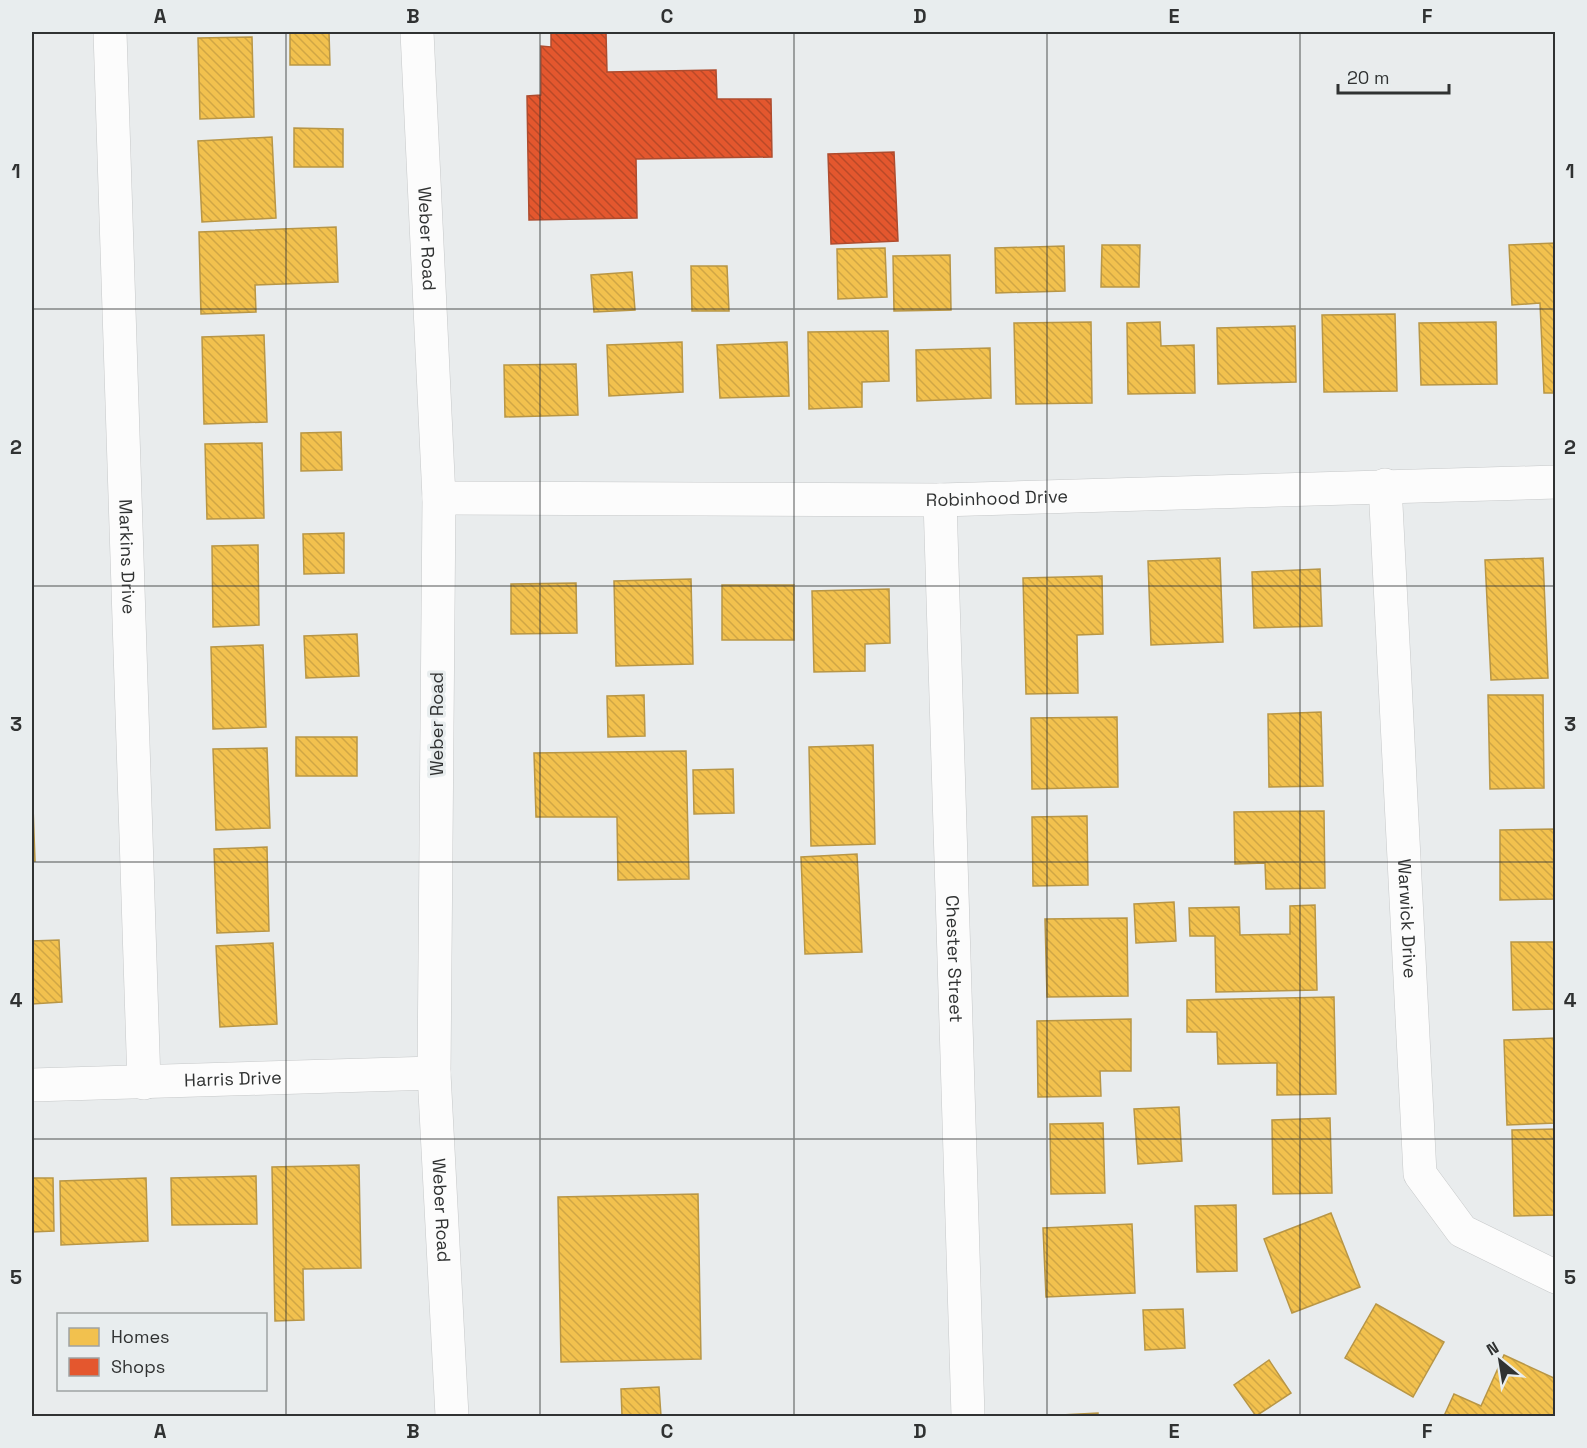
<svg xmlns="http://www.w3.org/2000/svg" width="1587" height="1448" viewBox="0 0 1587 1448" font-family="'Space Grotesk',sans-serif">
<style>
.homes{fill:url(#homes-back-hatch);stroke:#b89646;stroke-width:1.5}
.shops{fill:url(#shops-back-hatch);stroke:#ae4c2f;stroke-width:1.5}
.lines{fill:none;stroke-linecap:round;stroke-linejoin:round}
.street-casing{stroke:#c6c8c9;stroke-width:34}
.secondary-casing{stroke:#c6c8c9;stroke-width:34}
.street{stroke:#fcfcfc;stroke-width:33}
.secondary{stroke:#fcfcfc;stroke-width:33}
.grid{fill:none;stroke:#303232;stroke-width:1.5;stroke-opacity:0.55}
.labels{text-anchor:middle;stroke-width:6;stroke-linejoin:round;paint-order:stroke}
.street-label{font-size:18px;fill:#303232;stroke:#e8edee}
.neatline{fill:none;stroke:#303232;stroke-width:2}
.grid-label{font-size:20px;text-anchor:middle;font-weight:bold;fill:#303232}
</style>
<defs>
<pattern id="homes-back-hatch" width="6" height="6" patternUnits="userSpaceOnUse" patternTransform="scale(1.5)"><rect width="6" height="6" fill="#f2c14e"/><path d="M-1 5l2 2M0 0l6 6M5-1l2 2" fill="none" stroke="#d0a645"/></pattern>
<pattern id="shops-back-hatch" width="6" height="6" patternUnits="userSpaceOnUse" patternTransform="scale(1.5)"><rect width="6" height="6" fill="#e4572e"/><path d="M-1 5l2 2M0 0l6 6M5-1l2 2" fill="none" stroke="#b94928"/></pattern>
</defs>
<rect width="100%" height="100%" fill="#e9eced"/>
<!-- homes -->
<g class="homes">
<polygon points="290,32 329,32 330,65 290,65"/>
<polygon points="252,37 254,117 200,119 198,38"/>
<polygon points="294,128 343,129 343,167 294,167"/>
<polygon points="272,137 276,218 202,222 198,141"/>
<polygon points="336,227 338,282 255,285 256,312 201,314 199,232"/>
<polygon points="1556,243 1556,393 1544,393 1540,303 1512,305 1509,245"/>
<polygon points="1102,245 1140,245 1139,287 1101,287"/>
<polygon points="1064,246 1065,291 996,293 995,248"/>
<polygon points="885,248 887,297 838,299 837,249"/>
<polygon points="950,255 951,310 894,311 893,256"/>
<polygon points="691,266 727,266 729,311 692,311"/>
<polygon points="632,272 635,310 594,312 591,275"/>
<polygon points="1395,314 1397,391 1324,392 1322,315"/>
<polygon points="1091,322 1092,403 1016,404 1014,323"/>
<polygon points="1160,322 1161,346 1194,345 1195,393 1128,394 1127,323"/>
<polygon points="1496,322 1497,384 1421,385 1419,323"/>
<polygon points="1295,326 1296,382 1218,384 1217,328"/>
<polygon points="888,331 889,381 862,382 862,407 809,409 808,332"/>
<polygon points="264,335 267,422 204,424 202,337"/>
<polygon points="682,342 683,392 609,396 607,345"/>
<polygon points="787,342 789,396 720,398 717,345"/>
<polygon points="990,348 991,398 917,401 916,350"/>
<polygon points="576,364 578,415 505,417 504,365"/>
<polygon points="341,432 342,470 301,471 301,433"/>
<polygon points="262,443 264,518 207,519 205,444"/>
<polygon points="344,533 344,573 304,574 303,534"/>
<polygon points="258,545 259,625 213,627 212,546"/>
<polygon points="1220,558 1223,642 1151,645 1148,561"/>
<polygon points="1543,558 1548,678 1491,680 1485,560"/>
<polygon points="1320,569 1322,626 1254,628 1252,572"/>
<polygon points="1102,576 1103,634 1077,635 1078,693 1026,694 1023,578"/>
<polygon points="691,579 693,664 616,666 614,581"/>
<polygon points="576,583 577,633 511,634 511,584"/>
<rect x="722" y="585" width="72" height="55"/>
<polygon points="889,589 890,643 865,644 865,671 814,672 812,591"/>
<polygon points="357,634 359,676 306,678 304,636"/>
<polygon points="263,645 266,727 213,729 211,647"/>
<polygon points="644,695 645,736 608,737 607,696"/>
<polygon points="1488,695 1543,695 1544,788 1490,789"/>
<polygon points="1321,712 1323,786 1269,787 1268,714"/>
<polygon points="1117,717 1118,787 1032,789 1031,718"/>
<rect x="296" y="737" width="61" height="39"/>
<polygon points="873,745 875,844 811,846 809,747"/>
<polygon points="267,748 270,828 216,830 213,749"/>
<polygon points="686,751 689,879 618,880 617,817 536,817 534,753"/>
<polygon points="733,769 734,813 694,814 693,770"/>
<polygon points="32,779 35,861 32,861"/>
<polygon points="1324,811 1325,888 1266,889 1265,863 1235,864 1234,812"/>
<polygon points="1087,816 1088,885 1033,886 1032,817"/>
<polygon points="1555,829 1556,899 1500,900 1500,830"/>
<polygon points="267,847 269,931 217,933 214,849"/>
<polygon points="857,854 862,952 805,954 801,857"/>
<polygon points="1174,902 1176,941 1136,943 1134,904"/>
<polygon points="1315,905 1317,990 1216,992 1215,936 1190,936 1189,908 1239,907 1240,935 1290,934 1290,906"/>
<polygon points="1127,918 1128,996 1047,997 1045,919"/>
<polygon points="59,940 62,1002 32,1004 32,941"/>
<polygon points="1511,942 1556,942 1556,1009 1513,1010"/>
<polygon points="273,943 277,1024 220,1027 216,946"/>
<polygon points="1334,997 1336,1094 1277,1095 1277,1063 1218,1064 1217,1032 1187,1032 1187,1000"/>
<polygon points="1131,1019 1131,1071 1100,1071 1101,1096 1038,1097 1037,1021"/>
<polygon points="1556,1038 1556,1123 1507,1125 1504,1040"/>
<polygon points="1179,1107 1182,1161 1138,1164 1134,1109"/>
<polygon points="1330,1118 1332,1193 1273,1194 1272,1120"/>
<polygon points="1103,1123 1105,1193 1051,1194 1050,1124"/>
<polygon points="1556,1129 1556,1215 1514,1216 1512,1130"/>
<polygon points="359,1165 361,1268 303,1269 304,1320 275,1321 272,1167"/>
<polygon points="256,1176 257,1224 172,1225 171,1178"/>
<polygon points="32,1178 53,1178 54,1231 32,1232"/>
<polygon points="146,1178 148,1241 61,1245 60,1181"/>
<polygon points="698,1194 701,1359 561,1362 558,1197"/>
<polygon points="1236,1205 1237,1271 1197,1272 1195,1206"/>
<polygon points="1331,1213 1360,1287 1292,1313 1264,1239"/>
<polygon points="1132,1224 1135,1293 1046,1297 1043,1228"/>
<polygon points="1376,1304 1444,1342 1413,1397 1345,1358"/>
<polygon points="1183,1309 1185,1348 1145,1350 1143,1310"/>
<polygon points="1504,1355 1556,1379 1556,1416 1444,1416 1454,1394 1481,1406"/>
<polygon points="1269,1360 1291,1393 1256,1416 1234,1385"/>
<polygon points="659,1387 661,1416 622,1416 621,1389"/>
<polygon points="1098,1413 1098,1416 1042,1416"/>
</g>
<!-- shops -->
<g class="shops">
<polygon points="551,32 606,32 607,72 716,70 717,99 771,99 772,157 636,159 637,218 529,220 527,96 541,95 541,46 551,47"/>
<polygon points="894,152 898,241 831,244 828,154"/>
</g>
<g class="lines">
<!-- street casing -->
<g class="street-casing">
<g id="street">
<path id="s1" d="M110 32 144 1083"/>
<path id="s2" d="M1385 485 1420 1174 1462 1231 1556 1277"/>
<path id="s3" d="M439 498 940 500 1556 482"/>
<path id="s4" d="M940 500 968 1416"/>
<path id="s5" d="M32 1085 434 1073"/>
</g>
</g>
<!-- secondary casing -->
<g class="secondary-casing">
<g id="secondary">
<path id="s6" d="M417 32 439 498 434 1073 452 1416"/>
</g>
</g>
<!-- street -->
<use href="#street" class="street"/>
<!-- secondary -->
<use href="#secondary" class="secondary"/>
</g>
<!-- grid -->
<path class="grid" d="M286 32V1416M540 32V1416M794 32V1416M1047 32V1416M1300 32V1416M32 309H1556M32 586H1556M32 862H1556M32 1139H1556"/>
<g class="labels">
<!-- street labels -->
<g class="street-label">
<text dy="6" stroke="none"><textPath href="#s6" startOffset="207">Weber Road</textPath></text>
<text dy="6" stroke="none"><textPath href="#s3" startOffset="558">Robinhood Drive</textPath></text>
<text dy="6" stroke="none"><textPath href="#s1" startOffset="525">Markins Drive</textPath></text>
<text transform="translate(437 724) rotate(-90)" y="6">Weber Road</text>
<text dy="6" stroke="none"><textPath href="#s2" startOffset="434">Warwick Drive</textPath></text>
<text dy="6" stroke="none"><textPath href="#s4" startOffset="459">Chester Street</textPath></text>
<text dy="6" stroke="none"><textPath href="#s5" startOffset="201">Harris Drive</textPath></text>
<text dy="6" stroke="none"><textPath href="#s6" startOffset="1179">Weber Road</textPath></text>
</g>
</g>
<!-- border -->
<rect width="1587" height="1448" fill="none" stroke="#e8edee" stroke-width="66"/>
<!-- legend -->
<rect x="57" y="1313" width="210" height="78" fill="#e8edee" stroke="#9ea2a3" stroke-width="1.5"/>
<rect x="69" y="1328" width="30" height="18" fill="#f2c14e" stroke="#9ea2a3" stroke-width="1.5"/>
<text x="111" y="1343" font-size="18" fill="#303232">Homes</text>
<rect x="69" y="1358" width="30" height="18" fill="#e4572e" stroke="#9ea2a3" stroke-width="1.5"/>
<text x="111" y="1373" font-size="18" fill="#303232">Shops</text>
<!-- north arrow -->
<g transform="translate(1500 1361) rotate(330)" stroke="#e8edee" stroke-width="4.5" paint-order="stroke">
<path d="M0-4.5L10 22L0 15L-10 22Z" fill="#303232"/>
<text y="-9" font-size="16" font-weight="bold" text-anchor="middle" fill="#303232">N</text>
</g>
<!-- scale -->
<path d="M1338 84v9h111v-9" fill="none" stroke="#303232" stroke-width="3"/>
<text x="1347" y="84" font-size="18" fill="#303232" stroke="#e8edee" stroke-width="4.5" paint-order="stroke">20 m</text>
<rect x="33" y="33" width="1521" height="1382" class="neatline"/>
<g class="grid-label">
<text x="160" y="23">A</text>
<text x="413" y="23">B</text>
<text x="667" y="23">C</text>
<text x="920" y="23">D</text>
<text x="1174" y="23">E</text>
<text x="1427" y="23">F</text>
<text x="16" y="178">1</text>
<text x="1570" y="178">1</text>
<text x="16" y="454">2</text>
<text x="1570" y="454">2</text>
<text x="16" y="731">3</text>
<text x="1570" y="731">3</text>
<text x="16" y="1007">4</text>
<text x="1570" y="1007">4</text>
<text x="16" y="1284">5</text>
<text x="1570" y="1284">5</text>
<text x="160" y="1438">A</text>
<text x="413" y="1438">B</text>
<text x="667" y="1438">C</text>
<text x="920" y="1438">D</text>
<text x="1174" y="1438">E</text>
<text x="1427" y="1438">F</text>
</g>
</svg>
